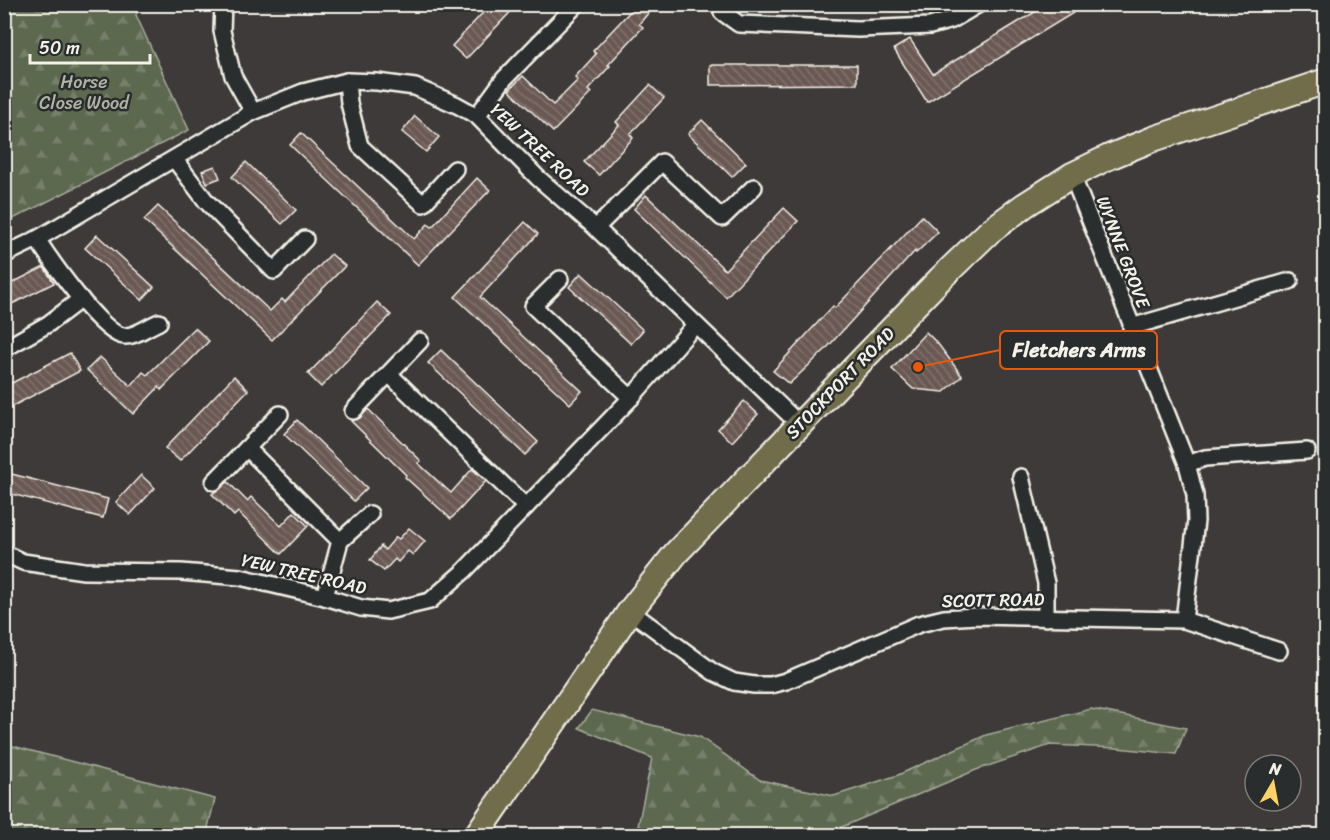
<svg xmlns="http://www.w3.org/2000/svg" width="1330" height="840" viewBox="0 0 1330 840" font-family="Sriracha,sans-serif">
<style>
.forest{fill:url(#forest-firs);stroke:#a8ad9c;stroke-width:1.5}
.building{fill:url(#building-back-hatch);stroke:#f4f1e8;stroke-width:1.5}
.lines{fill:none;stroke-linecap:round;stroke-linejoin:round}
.minor-casing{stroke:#f4f1e8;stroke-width:20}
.trunk-casing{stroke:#f4f1e8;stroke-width:28}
.minor{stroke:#2a2d2e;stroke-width:15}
.trunk{stroke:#716d4b;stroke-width:24}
.labels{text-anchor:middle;stroke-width:5;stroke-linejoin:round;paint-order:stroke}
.park-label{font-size:18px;fill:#b0b4a4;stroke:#2a2d2e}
.street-label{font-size:18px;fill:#f4f1e8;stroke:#2a2d2e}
.leader{fill:none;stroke:#e8590c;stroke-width:2}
.callout-dot{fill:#e8590c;stroke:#2a2d2e;stroke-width:2}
.callout{fill:#2a2d2e;stroke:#e8590c;stroke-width:2}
.callout-label{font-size:20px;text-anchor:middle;font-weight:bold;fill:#f4f1e8}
</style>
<defs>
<pattern id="forest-firs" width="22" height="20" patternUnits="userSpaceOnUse" patternTransform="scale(1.5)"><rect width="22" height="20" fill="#5c6950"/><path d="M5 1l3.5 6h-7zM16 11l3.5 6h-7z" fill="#747f69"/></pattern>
<pattern id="building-back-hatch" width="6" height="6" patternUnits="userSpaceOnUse" patternTransform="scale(1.5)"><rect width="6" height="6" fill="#6a5853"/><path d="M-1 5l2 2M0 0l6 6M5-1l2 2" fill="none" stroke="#80706c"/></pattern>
</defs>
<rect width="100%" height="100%" fill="#3d3a39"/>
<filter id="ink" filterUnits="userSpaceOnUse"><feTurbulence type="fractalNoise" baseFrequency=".0167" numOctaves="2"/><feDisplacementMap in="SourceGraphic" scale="12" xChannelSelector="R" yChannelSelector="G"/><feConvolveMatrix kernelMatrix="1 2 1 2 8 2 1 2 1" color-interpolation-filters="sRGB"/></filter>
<g filter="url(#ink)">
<!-- forest -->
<g class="forest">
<polygon points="5,4 140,5 136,15 189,130 5,223"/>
<polygon points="1091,709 1186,728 1176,754 1117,748 1050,745 976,770 823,835 664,835 638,826 652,758 579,728 592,710 700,737 760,780 834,796 898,775 986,735"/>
<polygon points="5,744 215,799 206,835 17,835 5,827"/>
</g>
<!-- building -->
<g class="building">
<polygon points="491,4 518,4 466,59 452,46"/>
<polygon points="637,4 656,4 639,24 643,27 608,65 610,66 588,90 591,93 553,132 509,90 523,76 553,105 578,80 575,77 596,54 593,51"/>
<polygon points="1048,4 1068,4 1073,13 927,102 894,49 910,39 933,74"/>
<polygon points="710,65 857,65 857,84 710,85"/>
<polygon points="650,85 664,98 630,134 633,138 599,175 584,162 619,125 616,122"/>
<polygon points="415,116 439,137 426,152 402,132"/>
<polygon points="702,120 746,163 732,177 688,134"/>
<polygon points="301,133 414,239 428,224 432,227 477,178 490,190 418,265 290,145"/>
<polygon points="246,162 296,210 282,224 232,177"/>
<polygon points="215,166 220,178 207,183 202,171"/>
<polygon points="646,195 725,270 784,208 798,221 726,297 634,209"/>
<polygon points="158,206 270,311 282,299 285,302 331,254 345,266 272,340 144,220"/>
<polygon points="922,216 938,232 916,253 915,251 825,350 789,384 773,371 833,306 835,308"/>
<polygon points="525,222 538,234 480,297 582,391 570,404 455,297"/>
<polygon points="97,235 154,287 142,300 85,248"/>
<polygon points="44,267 54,283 4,308 4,287"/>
<polygon points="581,273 643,330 631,344 569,287"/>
<polygon points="377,302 391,315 321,387 308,374"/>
<polygon points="195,328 209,341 161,390 159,387 133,414 87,370 100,357 131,386 143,372 147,375"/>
<polygon points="926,332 938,344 962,376 944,392 913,389 892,369"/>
<polygon points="441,350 538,442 525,455 428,363"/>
<polygon points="70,353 80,371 9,408 4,400 4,387"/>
<polygon points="234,376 248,390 180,461 165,448"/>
<polygon points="744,401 758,414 732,442 718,429"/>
<polygon points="368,409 421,461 418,463 451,493 472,469 486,481 451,519 405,477 406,475 351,421 360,418"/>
<polygon points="297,420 367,488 354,501 284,434"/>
<polygon points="4,472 108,499 103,518 4,492"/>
<polygon points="141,475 155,488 130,515 116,502"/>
<polygon points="228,482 247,501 251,497 281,526 294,512 308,526 281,554 238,512 234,516 212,494"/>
<polygon points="409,528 425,541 413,555 408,551 398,562 395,559 384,571 370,560 381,546 385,550 396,537 399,539"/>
</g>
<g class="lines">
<!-- minor casing -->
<g class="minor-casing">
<g id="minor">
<polyline points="223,4 222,31 233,76 253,112"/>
<polyline points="722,12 739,24 858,29 930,26 952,20 979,4"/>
<polyline points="347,81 349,103 360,146 423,204 455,169"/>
<polyline points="477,116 504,79 577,4"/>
<polyline points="175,160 206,201 274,271 305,239"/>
<polyline points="1072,175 1187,464 1195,495 1196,521 1184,620"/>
<polyline points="596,228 662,162 722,218 754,187"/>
<path d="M37 239C49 258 103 336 124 336 135 337 149 326 159 322"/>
<polyline points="4,255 37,239 253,112 303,92 347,81 377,82 415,87 457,105 477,116 538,178 596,228 800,425"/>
<polyline points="560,279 533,306 631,398"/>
<polyline points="1131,327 1290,281"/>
<polyline points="4,349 48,324 81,299"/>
<polyline points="389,374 526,507"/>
<polyline points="353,411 420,341"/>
<polyline points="247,448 340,541 325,597"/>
<polyline points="1187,464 1205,458 1307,451"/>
<polyline points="1021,477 1046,583 1046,618"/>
<polyline points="214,482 280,414"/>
<polyline points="340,541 370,514"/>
<polyline points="4,553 23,562 84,571 181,572 240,577 325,597 361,608 388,611 430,601 464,571 631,398 695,325"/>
<polyline points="630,611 713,672 734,682 754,685 771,685 786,681 919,624 944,618 976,616 1184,620 1279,651"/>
</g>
</g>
<!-- trunk casing -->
<g class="trunk-casing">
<polyline id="trunk" points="476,836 630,611 676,553 941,278 990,231 1025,205 1072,175 1109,157 1153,139 1326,81"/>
</g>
<!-- minor -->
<use href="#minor" class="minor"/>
<!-- trunk -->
<use href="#trunk" class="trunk"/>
</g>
</g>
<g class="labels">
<!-- park labels -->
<g class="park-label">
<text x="84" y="88">Horse<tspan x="84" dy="21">Close Wood</tspan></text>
</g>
<!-- street labels -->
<g class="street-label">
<text transform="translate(540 150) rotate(43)" y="6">YEW TREE ROAD</text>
<text transform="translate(1123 252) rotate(69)" y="6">WYNNE GROVE</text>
<text transform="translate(840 383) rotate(-46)" y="6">STOCKPORT ROAD</text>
<text transform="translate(304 574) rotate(13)" y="6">YEW TREE ROAD</text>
<text transform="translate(993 600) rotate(-1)" y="6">SCOTT ROAD</text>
</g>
</g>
<!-- callouts -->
<path class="leader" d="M918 367L1000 350"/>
<circle class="callout-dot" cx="918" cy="367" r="6"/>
<rect class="callout" x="1000" y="331" width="157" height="38" rx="6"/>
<g class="callout-label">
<text x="1079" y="357">Fletchers Arms</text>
</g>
<!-- margin -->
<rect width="1330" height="840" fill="none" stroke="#2a2d2e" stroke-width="24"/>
<rect x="12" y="12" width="1306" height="816" fill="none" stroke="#f4f1e8" stroke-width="2" filter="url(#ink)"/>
<!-- north arrow -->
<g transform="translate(1273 783) rotate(10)"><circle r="28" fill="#2a2d2e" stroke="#7b7b78" stroke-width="1.5"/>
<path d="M0-4.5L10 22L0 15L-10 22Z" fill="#ffd166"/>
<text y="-9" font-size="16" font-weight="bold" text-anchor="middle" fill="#f4f1e8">N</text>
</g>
<!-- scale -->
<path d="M30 54v9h120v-9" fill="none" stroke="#f4f1e8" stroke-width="3"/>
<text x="39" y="54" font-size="18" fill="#f4f1e8" stroke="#2a2d2e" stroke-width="4.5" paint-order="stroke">50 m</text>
</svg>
